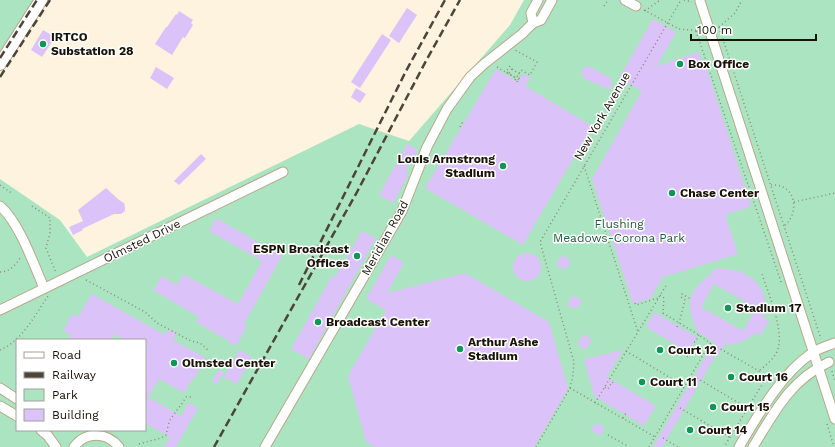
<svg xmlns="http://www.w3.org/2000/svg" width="835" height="447" viewBox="0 0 835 447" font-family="'Work Sans',sans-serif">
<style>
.green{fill:#abe4c0;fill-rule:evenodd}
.building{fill:#dbc2f9;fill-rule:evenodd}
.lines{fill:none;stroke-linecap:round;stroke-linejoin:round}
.minor-casing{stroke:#b8a889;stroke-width:11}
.major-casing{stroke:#b8a889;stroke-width:14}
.path{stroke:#918979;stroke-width:1.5;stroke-dasharray:1 3;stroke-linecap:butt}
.minor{stroke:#fff;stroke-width:9}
.major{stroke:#fff;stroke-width:12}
.rail{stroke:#4c4538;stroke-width:2.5;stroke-dasharray:8 4;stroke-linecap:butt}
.path-bridge{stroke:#918979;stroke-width:1.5;stroke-dasharray:1 3;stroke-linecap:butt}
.poi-dot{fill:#109757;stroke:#fff;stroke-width:1.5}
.labels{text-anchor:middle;stroke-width:3;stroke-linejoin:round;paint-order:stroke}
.poi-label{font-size:12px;font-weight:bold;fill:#181207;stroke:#fff;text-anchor:start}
.street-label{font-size:12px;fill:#181207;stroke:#fff}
.park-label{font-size:12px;fill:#22593b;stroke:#fff}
</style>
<rect width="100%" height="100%" fill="#fdf3df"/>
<!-- green -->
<g class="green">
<polygon points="0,0 41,0 0,64"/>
<path d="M524 0H835V447H0V179L60 220 87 257 359 124 409 141 510 25ZM17 340H145V430H17Z"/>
</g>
<!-- building -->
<g class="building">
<polygon points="407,8 417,15 399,43 389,36"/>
<polygon points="179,11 193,20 191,23 193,25 185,38 183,37 172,55 155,44 166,27 167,27 176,14 177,15"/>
<polygon points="653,19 676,32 657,66 699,52 702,63 705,63 751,206 725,215 738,254 663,277 651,298 633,304 592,179 642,91 619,78"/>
<polygon points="43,30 55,37 42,57 31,50"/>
<polygon points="382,34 391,40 360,88 351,82"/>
<polygon points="586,65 611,78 612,89 606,88 583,78 584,76 581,74"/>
<polygon points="156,67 174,78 167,89 150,78"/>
<polygon points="496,69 518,82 523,74 531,78 525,86 592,126 523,245 425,188"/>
<polygon points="356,88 366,94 360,103 351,97"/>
<polygon points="407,144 418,150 405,172 409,174 393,203 379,195"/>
<polygon points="201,154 206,159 179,185 174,181"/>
<polygon points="106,188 119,200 124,203 125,207 125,211 121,214 114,214 82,229 83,230 73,235 69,227 83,221 78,210"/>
<polygon points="216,218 282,256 244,324 247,326 236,346 228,342 229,341 196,322 199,317 153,290 162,276 177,285 183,274 238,304 262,261 209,231"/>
<polygon points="362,231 376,238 309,359 291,349 332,276 335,277"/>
<circle cx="527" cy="267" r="14"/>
<polygon points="391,255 404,263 387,293 465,273 549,322 568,389 534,447 375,447 366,442 348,376 386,310 366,299"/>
<polygon points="561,256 563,257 564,256 571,261 567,268 565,267 564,270 556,265"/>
<path d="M717 268 740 271 753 279 762 290 766 304 764 318 769 321 761 335 756 333 744 341 730 345 725 344 718 356 716 355 662 447H653L714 342 697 332 690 311V301L692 294 700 283ZM714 284 756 308 743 331 701 307Z"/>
<polygon points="92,294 165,335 168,329 177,334 173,340 206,358 194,379 193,378 184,393 159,379 148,397 181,416 189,403 198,408 176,447 164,447 170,437 145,423 145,340 125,340 115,334 111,340 68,340 71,335 63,331 72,314 78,317"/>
<polygon points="572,296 574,297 574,296 582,300 578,308 576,307 575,309 567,305"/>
<polygon points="654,312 697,337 688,352 646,327"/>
<polygon points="584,334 592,340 585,350 577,344"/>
<polygon points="239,350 252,357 237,384 224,377"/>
<polygon points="623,350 607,377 656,406 644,426 594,396 584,359"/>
<polygon points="219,370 224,373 217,384 212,381"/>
<polygon points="596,423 605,428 600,436 591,430"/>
</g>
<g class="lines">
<!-- minor casing -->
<g class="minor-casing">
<g id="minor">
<polyline points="625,0 636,6"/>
<polyline points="700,1 835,419"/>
<polyline points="533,23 531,13 538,0"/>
<path d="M0 206C19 222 34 265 44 288"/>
<polyline points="0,310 283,172"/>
<polyline points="0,388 17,399"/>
<polyline points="0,406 17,416"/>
<polyline points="41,430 48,436 56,447"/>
<path d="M74 447C86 431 107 432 119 447"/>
<polyline points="265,447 402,211 427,147 447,109 470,77 484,64 522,34 533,23 541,20 552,0"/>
<path d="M739 447C758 415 781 374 812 353 819 348 827 346 835 343"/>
<path d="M753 447C774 413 790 380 829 362"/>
</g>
</g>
<!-- major casing -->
<g class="major-casing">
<polyline id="major" points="0,64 41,0"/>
</g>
<!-- path -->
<g class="path">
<polyline points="684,0 692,2"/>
<polyline points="604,6 608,0"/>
<polyline points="644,10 679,29 701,31"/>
<polyline points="645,11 660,0"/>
<polyline points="719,27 821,339"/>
<polyline points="719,27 735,13 742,0"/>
<polyline points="696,31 781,282"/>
<polyline points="510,66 506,72 516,78"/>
<polyline points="509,73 512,69"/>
<polyline points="515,80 521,70 530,75 537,62 515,50"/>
<polyline points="517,82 521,75"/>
<polyline points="460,127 462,123 463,124"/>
<polyline points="584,166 638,332"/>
<polyline points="0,185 13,194"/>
<path d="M771 185C774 185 778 185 781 186 798 193 797 216 784 226"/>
<polyline points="794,202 835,193"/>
<polyline points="32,206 50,218 50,233 46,248 56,273"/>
<path d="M0 272C10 272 17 264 21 256"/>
<polyline points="86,280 145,312 157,323 191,341 200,343 209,351"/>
<polyline points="660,295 664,298 663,313 699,335 710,343 759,371 762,377 763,383 724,447"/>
<polyline points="635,303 636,305 658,298"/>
<polyline points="677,327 679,323 685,300 681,297 682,294 691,299"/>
<polyline points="694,342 695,342 699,335"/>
<path d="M0 350C22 341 35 315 48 296"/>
<polyline points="626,351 684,386"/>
<polyline points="687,357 690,352 689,351"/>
<path d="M760 370C765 366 771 361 775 355 788 338 768 293 762 274"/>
<polyline points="832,371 835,381"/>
<polyline points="697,378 747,408"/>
<polyline points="605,387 608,389 612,382 614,383"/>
<polyline points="570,388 655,437"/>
<polyline points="595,403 667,284"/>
<polyline points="680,408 729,437"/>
<polyline points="623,418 626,413"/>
<polyline points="827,424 834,447"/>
<polyline points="608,435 629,447"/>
<polyline points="663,438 678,447"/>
<path d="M139 444 161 438 166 435C167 431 168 426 169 422 174 413 181 406 186 397H192"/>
<polyline points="536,447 570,388 573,375 574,362 540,242 681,0"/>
<polyline points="649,447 710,343"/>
</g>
<!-- minor -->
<use href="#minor" class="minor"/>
<!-- major -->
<use href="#major" class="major"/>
<!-- rail -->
<g class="rail">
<polyline points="0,58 37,0"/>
<polyline points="0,77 50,0"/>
<polyline points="299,285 406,71 445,0"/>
<polyline points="214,447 357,192 427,59 460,0"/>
</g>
<!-- path-bridge -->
<g class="path-bridge">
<polyline points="497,67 519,80"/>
<polyline points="512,69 521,75"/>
</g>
</g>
<!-- markers -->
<g class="poi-dot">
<circle cx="43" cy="44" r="4"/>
<circle cx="680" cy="64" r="4"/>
<circle cx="503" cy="166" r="4"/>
<circle cx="672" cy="193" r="4"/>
<circle cx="357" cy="256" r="4"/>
<circle cx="728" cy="308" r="4"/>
<circle cx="318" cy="322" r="4"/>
<circle cx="460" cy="349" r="4"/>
<circle cx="660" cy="350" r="4"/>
<circle cx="174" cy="363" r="4"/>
<circle cx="731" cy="377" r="4"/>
<circle cx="642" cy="382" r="4"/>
<circle cx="713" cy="407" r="4"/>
<circle cx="690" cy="430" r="4"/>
</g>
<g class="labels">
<!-- poi labels -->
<g class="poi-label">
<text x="51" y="41">IRTCO<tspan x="51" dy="14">Substation 28</tspan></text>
<text x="688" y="68">Box Office</text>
<text x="495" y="163" text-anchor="end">Louis Armstrong<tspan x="495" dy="14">Stadium</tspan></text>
<text x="680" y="197">Chase Center</text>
<text x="349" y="253" text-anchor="end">ESPN Broadcast<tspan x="349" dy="14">Offices</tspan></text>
<text x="736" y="312">Stadium 17</text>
<text x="326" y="326">Broadcast Center</text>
<text x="468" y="346">Arthur Ashe<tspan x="468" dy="14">Stadium</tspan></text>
<text x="668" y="354">Court 12</text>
<text x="182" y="367">Olmsted Center</text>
<text x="739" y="381">Court 16</text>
<text x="650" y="386">Court 11</text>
<text x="721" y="411">Court 15</text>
<text x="698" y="434">Court 14</text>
</g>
<!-- street labels -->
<g class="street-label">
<text transform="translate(602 116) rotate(-60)" y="4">New York Avenue</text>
<text transform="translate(385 238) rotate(-61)" y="4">Meridian Road</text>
<text transform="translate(142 241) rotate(-26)" y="4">Olmsted Drive</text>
</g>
<!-- park labels -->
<g class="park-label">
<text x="619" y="228">Flushing<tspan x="619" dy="14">Meadows-Corona Park</tspan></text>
</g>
</g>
<!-- legend -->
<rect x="16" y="339" width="130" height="92" fill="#ffffff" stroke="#a3a09c"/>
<rect x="24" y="352" width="20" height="6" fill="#ffffff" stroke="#a3a09c"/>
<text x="52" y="359" font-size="12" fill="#181207">Road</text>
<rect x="24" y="372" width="20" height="6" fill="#4c4538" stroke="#a3a09c"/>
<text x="52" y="379" font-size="12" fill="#181207">Railway</text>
<rect x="24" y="389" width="20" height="12" fill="#abe4c0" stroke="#a3a09c"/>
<text x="52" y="399" font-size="12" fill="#181207">Park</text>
<rect x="24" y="409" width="20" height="12" fill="#dbc2f9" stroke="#a3a09c"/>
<text x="52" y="419" font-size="12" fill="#181207">Building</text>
<!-- scale -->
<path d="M691 34v6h125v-6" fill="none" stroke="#181207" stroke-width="2"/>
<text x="697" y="34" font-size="12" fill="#181207" stroke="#ffffff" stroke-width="3" paint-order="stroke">100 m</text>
</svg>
